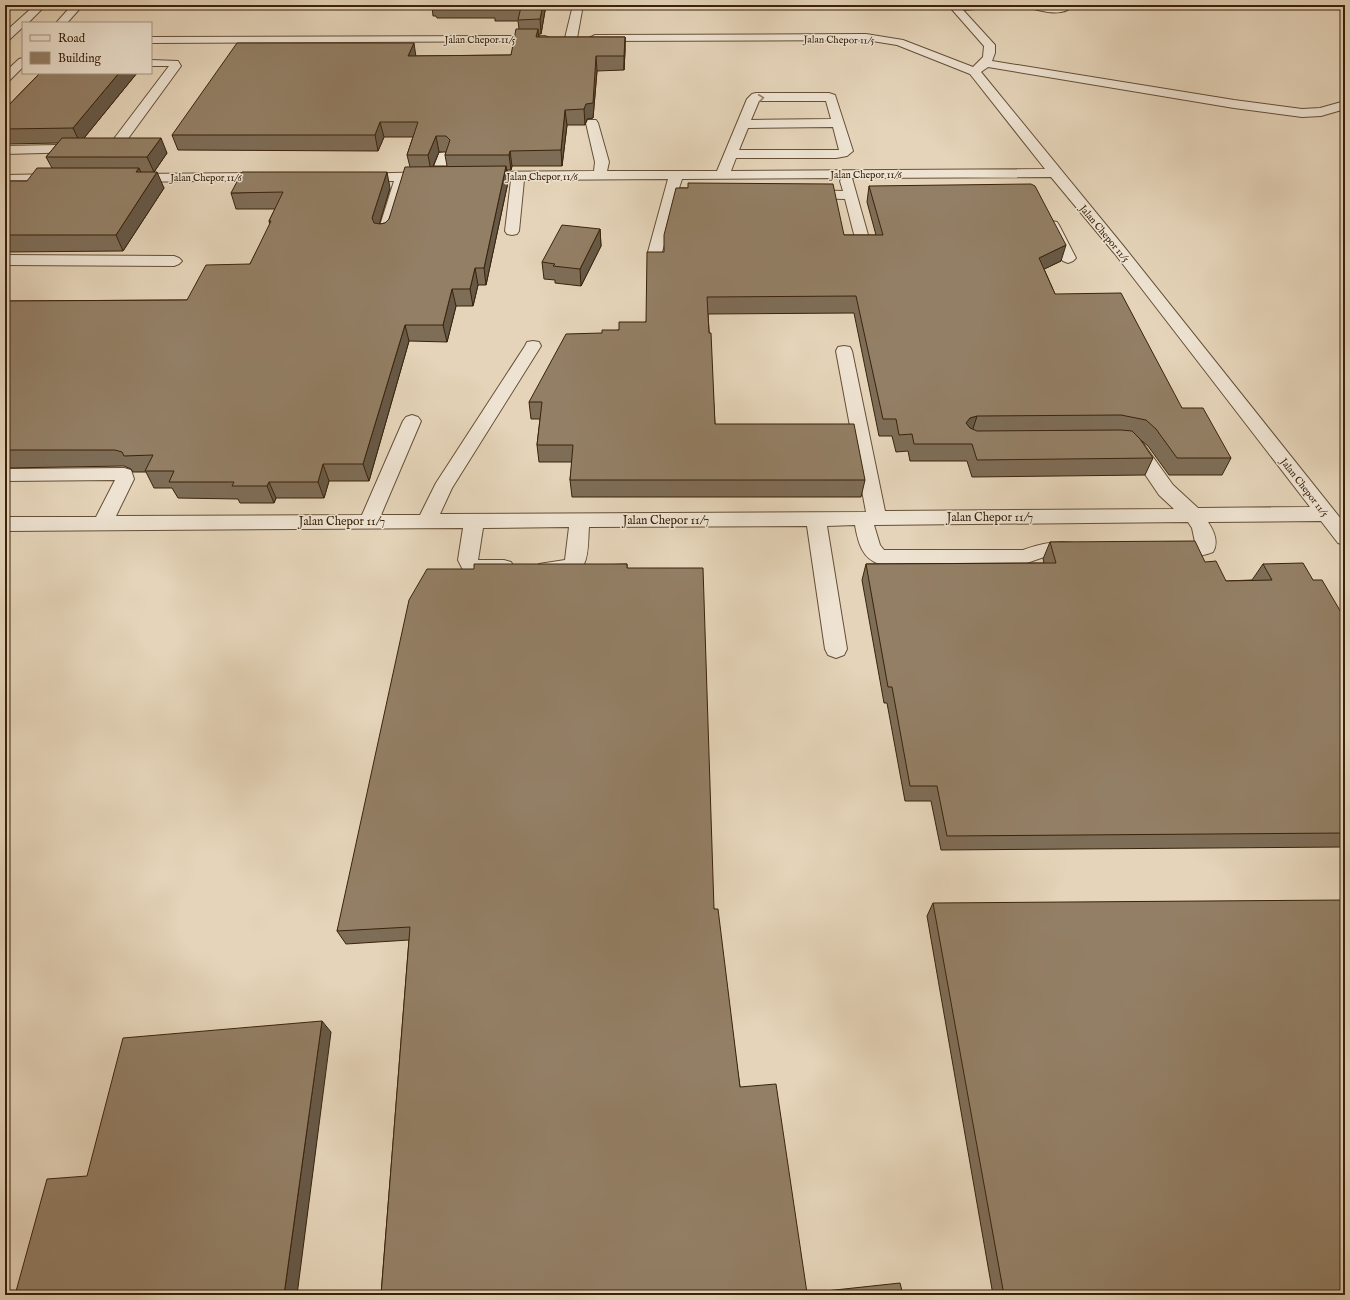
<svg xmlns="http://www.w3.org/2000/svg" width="1350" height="1300" viewBox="0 0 1350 1300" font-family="'IM FELL English',serif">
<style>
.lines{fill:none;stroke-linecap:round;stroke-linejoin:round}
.minor-casing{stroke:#654f36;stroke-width:2}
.minor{fill:#eee3d2;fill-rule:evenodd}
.wall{fill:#7e6d57;stroke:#3a230b;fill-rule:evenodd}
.shaded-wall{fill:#675947;stroke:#3a230b}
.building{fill:#937f65;stroke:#3a230b}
.oneway{stroke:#94836e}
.labels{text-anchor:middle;stroke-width:3;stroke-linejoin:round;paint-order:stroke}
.far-street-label{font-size:10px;fill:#3a230b;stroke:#eee3d2}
.street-label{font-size:12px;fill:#3a230b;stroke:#eee3d2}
</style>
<rect width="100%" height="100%" fill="#e5d4b9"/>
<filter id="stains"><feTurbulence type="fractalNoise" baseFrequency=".005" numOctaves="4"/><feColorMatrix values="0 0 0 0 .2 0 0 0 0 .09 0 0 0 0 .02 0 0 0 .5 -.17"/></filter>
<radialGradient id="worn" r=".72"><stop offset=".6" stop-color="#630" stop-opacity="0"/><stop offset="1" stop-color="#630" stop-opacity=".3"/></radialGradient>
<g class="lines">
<!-- minor casing -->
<g class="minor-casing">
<g id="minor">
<polygon points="5,5 12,5 9,9 5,10"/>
<polygon points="35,5 46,5 28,23 23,23 23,27 9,40 5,41 5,32"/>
<polygon points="72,5 83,5 67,23 56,23"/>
<polygon points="573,5 583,5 577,38 571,41 565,38"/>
<path d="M948 5H991L986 8 963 10 995 45V53L992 61 1234 100 1302 109 1320 108 1345 101V109L1321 116 1302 117 1234 108 988 67 981 72 1125 248 1345 524V545L1338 543 1321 521 1208 522C1214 531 1219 542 1213 552 1198 558 1176 559 1161 554L1158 549 1161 544 1168 542H1195L1192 528 1188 522 874 525 880 545 884 550H1023C1042 543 1063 539 1083 545L1086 550 1083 555 1076 557H1044L1024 564H880C862 559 858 542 855 525L827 526 847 649 844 655 836 658 828 655 825 649 807 526 589 527C588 538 589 554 584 564 578 579 551 578 539 574L536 569 539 564 565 560 569 527 483 528 478 560H504L511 562 514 567 511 572C496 577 478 575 463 570L458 560 463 528 5 531V517H96L115 480 5 481V469L124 468 131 470 134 479 116 516 362 515 403 421 406 417 412 415 418 417 421 421 381 515H420L436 483 525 346 527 342 533 341 539 342 541 346 452 488 440 514 866 512 836 351 838 347 844 346 850 347 852 351 885 511 1174 509 1159 495 1134 458 1122 442 1125 438C1133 436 1137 437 1143 443L1173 485 1198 508 1310 507 1115 254 1051 177 852 178 870 242 868 245 863 246 858 245 856 242 845 199 806 198 801 197 799 194 801 191 806 190 843 191 840 181 842 178 682 179 679 188 711 190 713 193 711 196H677L662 252 660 255 655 256 650 255 648 252 668 179 524 180 519 231 517 234 512 235 507 234 505 231 511 180H478L473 179 471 176 473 173 478 172 594 171 595 162 586 123 588 120H596L598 123 609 162 607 171H717L747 99 752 94 756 93H829L835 95 853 151 847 156 836 158H736L731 171 1045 169 970 74 897 45 866 40 595 41 589 38 595 35 866 34 903 40 973 67 983 57 984 46ZM759 101H826L831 119 751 120ZM833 127 839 150H739L748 128Z"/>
<path d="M1026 5H1074C1063 18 1041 11 1027 7Z"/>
<polygon points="545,36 551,39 549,41 151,43 151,37"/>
<polygon points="23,58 23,67 9,81 5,82 5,72 19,59"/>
<polygon points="151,60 178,61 181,66 119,151 5,154 5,146 110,144 169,66 151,66"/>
<polygon points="444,152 449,153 451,156 443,179 407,180 391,235 389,238 384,239 379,238 377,235 394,181 358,181 353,180 351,177 353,174 432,172 439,153"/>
<polygon points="270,173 275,174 277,177 275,180 130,182 125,181 123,178 125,175 130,174"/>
<polygon points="60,174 65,175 67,178 65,181 5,183 5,175"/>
<polygon points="1052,221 1057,222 1059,225 1076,258 1073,261 1068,263 1063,261 1060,258 1045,225 1047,222"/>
<polygon points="5,255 174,256 179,258 182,261 179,264 174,266 5,265"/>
</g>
</g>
<!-- minor -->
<use href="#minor" class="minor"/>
</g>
<!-- wall -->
<g class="wall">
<path d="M432 5H546L541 34H539V37H625V51L624 70 597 71 593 118 587 119 585 125H567L562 166H512L511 170H507L508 182 486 285H478L473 306H456L447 342 409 341 369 481H329L324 498H276L274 503H240L238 499 178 498 172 488H154L146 472H133L131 469 124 466 5 468V301L187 300 250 264 270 225 269 221 275 209H236L231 193 390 188 379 224H380L385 223 389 219 410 167 407 155 413 137H384L378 151 178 150 172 135 416 56 511 55 519 29 518 21H495V18H437L436 16H433ZM439 152H446L445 155 447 166H433Z"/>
<polygon points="40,73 137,73 84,138 167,153 154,172 164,188 123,251 5,252 5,181 27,181 52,168 46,157 58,143 5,144 5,109"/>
<polygon points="869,186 1061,261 1044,269 1055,294 1182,408 1231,458 1222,475 1169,475 1148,446 1137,437 1153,458 1145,475 972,477 967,461 910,461 908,451 896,452 892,436 879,436 854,313 708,314 715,424 865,480 861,497 572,497 570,480 572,462 539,462 537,445 540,419 531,419 529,402 602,333 619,330 646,322 664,252 844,235 876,235 867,202"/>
<polygon points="600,229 601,246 581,286 555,283 555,280 544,279 542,262"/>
<polygon points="1050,542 1205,562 1226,581 1252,580 1263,564 1313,580 1345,619 1345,847 941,850 931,801 905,801 887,703 884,703 862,580 866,564 1044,563 1043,559"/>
<polygon points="627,564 627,568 714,909 740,1087 807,1293 381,1295 409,940 346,944 337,931 474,569"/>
<polygon points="933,903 1345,1295 993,1295 927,916"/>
</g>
<!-- shaded-wall -->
<g class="shaded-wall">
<polygon points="543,5 546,5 541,34 540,19"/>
<polygon points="538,29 539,43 536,37"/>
<polygon points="625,37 625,51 624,70 624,56"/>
<polygon points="414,43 416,57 408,56"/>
<polygon points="596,56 597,71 593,118 587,119 585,125 584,109"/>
<polygon points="119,73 137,73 80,143 73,128"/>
<polygon points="565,110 567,125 562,166 561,150"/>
<polygon points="380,122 384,137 378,151 375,135"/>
<polygon points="436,136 439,152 431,171 428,155"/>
<polygon points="161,138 167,153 154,172 147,157"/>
<polygon points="510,151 512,166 511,170 509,155"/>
<polygon points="506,166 508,182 486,285 484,268"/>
<polygon points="139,168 146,184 136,172"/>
<polygon points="157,172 164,188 123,251 116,235"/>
<polygon points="387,172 390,188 376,235 372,218"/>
<polygon points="600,229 601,246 581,286 580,269"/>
<polygon points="1066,245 1061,261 1034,274 1039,258"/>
<polygon points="475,268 478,285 473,306 470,289"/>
<polygon points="452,289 456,306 447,342 443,325"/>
<polygon points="405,325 409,341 369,481 363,464"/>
<polygon points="977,416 972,432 966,423 970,418"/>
<polygon points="323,464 329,481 324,498 318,482"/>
<polygon points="269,482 276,498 274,503 267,486"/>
<polygon points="322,1021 331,1032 297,1295 284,1295"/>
</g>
<!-- building -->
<g class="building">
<polygon points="494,5 543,5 540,19 518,20 521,7 493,7"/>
<polygon points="516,29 538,29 536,37 625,37 624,56 596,56 593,103 586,104 584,109 565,110 561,150 510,151 509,155 445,155 450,140 446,136 436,136 428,155 407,155 418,122 380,122 375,135 172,135 237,43 414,43 408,56 511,55"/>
<polygon points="40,73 119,73 73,128 5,129 5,109"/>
<polygon points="62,138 161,138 147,157 46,157"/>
<polygon points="506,166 484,268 475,268 470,289 452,289 443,325 405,325 363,464 323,464 318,482 269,482 267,486 232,486 234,482 169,482 174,471 145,471 153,455 124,456 122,452 115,450 5,450 5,301 187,300 206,265 250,264 271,221 269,221 283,192 231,193 242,172 387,172 372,218 374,223 380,224 385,223 389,219 405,167"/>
<polygon points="37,168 139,168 136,172 157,172 116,235 5,235 5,181 27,181"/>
<polygon points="688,183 833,184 844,235 883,235 869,186 1031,184 1035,186 1066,245 1039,258 1055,294 1121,293 1182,408 1203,408 1231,458 1177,458 1156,429 1146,420 1121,415 977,416 970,418 966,423 970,428 977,431 1121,430 1132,431 1140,439 1153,458 977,460 972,444 914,444 912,434 899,435 896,419 883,419 856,296 707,297 709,333 711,333 715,424 854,424 865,480 570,480 573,445 537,445 542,402 529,402 566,334 602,333 602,330 619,330 619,322 646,322 647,252 664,252 664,235 676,188 688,188"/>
<polygon points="562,225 600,229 580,269 553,266 555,264 542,262"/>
<polygon points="1195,541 1205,562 1216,561 1226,581 1272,580 1263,564 1303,563 1313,580 1322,580 1345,619 1345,833 947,836 937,786 910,786 892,687 888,687 866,564 1056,563 1050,542 1051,542"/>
<polygon points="474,564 627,564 627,568 703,568 714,909 718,909 740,1087 776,1084 807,1293 900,1283 903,1295 381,1295 410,927 337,931 409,600 427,569 474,569"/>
<polygon points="1345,900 1345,1295 1004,1295 933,903"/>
<polygon points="322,1021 284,1295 15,1295 47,1179 87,1176 123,1038"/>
</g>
<!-- one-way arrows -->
<defs><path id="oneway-chevron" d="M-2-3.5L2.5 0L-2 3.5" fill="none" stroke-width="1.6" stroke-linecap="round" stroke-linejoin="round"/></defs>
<use class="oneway" href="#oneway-chevron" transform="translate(761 98) rotate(-6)"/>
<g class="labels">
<!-- far-street labels -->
<g class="far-street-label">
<text x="480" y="43">Jalan Chepor 11/5</text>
<text transform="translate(839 39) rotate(1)" y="4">Jalan Chepor 11/5</text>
<text x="866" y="178">Jalan Chepor 11/6</text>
<text x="542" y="180">Jalan Chepor 11/6</text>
<text x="206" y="181">Jalan Chepor 11/6</text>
<text transform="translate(1105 233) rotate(50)" y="4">Jalan Chepor 11/5</text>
<text transform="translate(1305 487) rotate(52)" y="4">Jalan Chepor 11/5</text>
</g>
<!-- street labels -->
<g class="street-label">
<text x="990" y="521">Jalan Chepor 11/7</text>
<text x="666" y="524">Jalan Chepor 11/7</text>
<text x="342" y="525">Jalan Chepor 11/7</text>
</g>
</g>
<!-- margin -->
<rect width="1350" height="1300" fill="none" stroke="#e5d4b9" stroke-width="20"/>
<rect x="6" y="6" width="1338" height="1288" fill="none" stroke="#3a230b" stroke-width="2"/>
<rect x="10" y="10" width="1330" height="1280" fill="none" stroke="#3a230b"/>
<!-- legend -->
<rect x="22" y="22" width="130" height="52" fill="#eee3d2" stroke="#a69682"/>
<rect x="30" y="35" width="20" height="6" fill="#eee3d2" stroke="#a69682"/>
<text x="58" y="42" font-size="12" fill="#3a230b">Road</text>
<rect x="30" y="52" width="20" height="12" fill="#937f65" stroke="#a69682"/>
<text x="58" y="62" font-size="12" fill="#3a230b">Building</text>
<rect width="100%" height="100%" filter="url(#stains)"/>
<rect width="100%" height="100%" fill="url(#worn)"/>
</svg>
